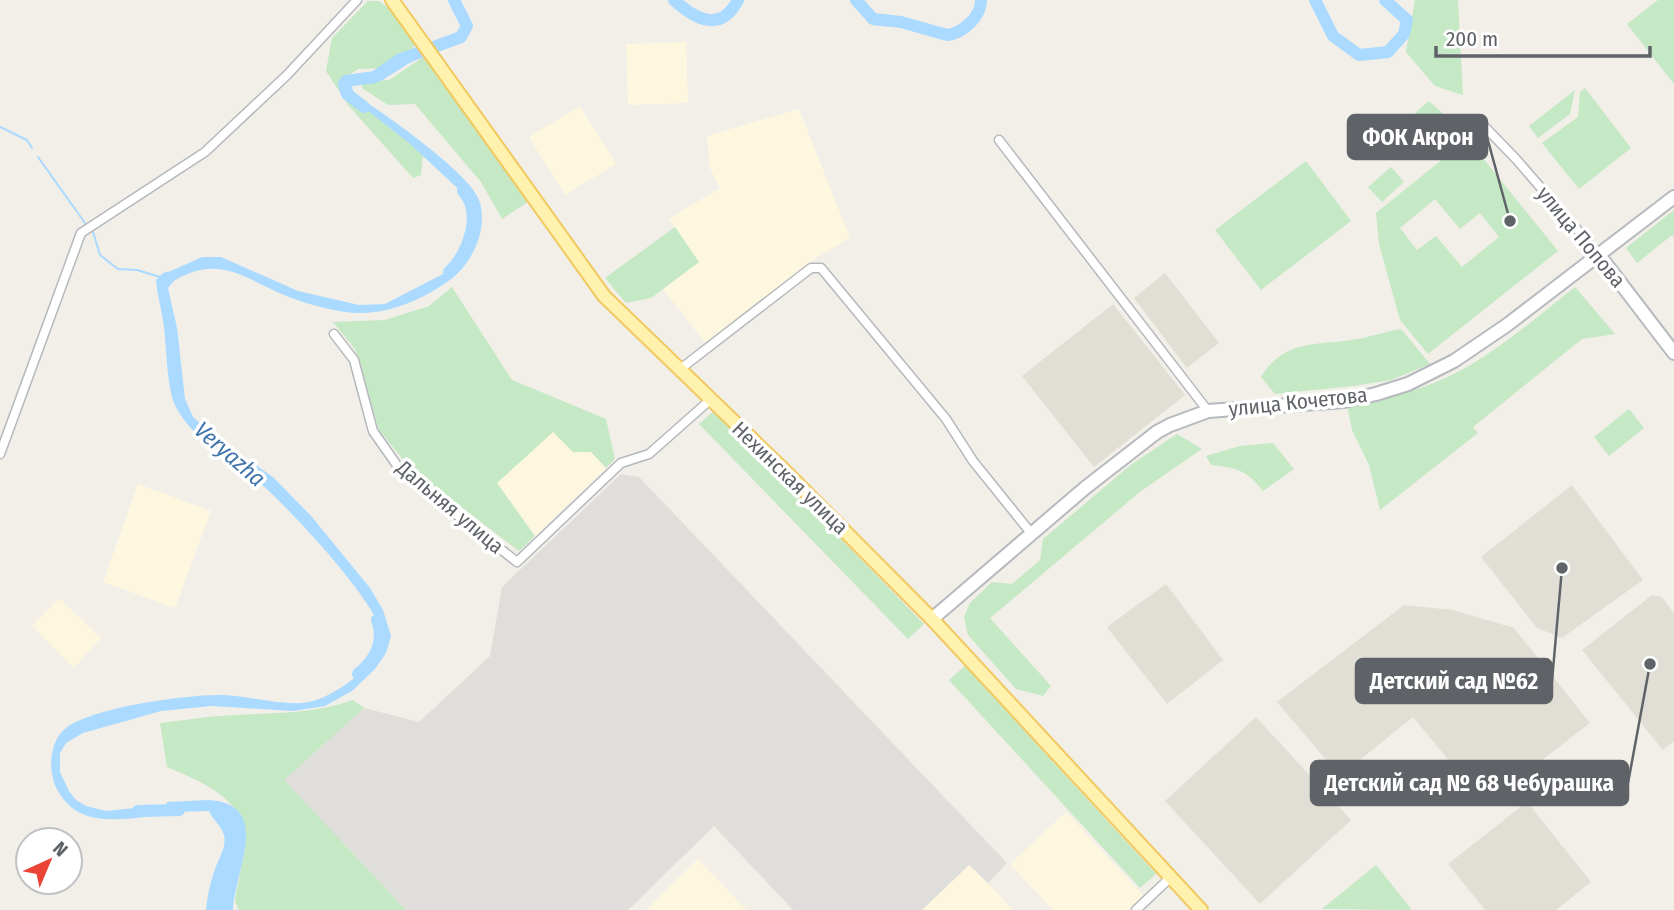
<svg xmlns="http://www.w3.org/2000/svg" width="1674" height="910" viewBox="0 0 1674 910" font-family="'Fira Sans Condensed',sans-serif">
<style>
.commercial{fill:#fef7e0}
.industrial{fill:#e0deda}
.education{fill:#e1ded6}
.green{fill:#c5e8c5;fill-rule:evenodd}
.water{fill:#aadaff}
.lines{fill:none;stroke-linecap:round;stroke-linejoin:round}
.stream{stroke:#aadaff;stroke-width:2}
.river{stroke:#aadaff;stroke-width:12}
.street-casing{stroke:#b5b8bc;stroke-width:11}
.secondary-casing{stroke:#b6babf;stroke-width:16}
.primary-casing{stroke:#f2c960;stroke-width:16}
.street{stroke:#fff;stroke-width:8}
.secondary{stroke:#fff;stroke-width:12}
.primary{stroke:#fff2af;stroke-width:12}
.labels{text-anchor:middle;stroke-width:7;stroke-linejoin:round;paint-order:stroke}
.street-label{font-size:21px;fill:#5f6368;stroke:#fff}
.water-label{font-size:23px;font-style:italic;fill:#4174aa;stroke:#fff}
.leader{fill:none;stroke:#5f6368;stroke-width:2.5}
.callout-dot{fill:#5f6368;stroke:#fff;stroke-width:2.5}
.callout{fill:#5f6368;stroke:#5f6368;stroke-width:2.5}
.callout-label{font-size:23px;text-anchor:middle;font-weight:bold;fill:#fff}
</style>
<rect width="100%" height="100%" fill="#f1efe8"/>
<!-- commercial -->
<g class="commercial">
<polygon points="686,42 688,103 628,105 626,44"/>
<polygon points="580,106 616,164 565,195 529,137"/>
<polygon points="799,109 850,238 817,257 706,344 663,289 699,262 669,219 720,188 710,168 707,136"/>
<polygon points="554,431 573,452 591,452 606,468 535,536 497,483"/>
<polygon points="138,484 211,511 175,608 103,582"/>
<polygon points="59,598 101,638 74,668 32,626"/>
<polygon points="1066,812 1143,895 1128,910 1053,910 1010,864"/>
<polygon points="698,859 747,910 646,910"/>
<polygon points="970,864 1013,910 922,910"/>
</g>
<!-- industrial -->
<polygon class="industrial" points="621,474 639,477 1007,863 988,883 969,865 922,910 793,910 714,826 628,910 406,910 283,780 364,708 419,722 490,656 502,587"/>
<!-- education -->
<g class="education">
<polygon points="1165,273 1219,343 1187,368 1134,298"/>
<polygon points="1113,304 1185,395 1094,467 1022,376"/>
<polygon points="1572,485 1643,580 1562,638 1537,628 1481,557"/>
<polygon points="1166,584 1223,660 1167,704 1107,627"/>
<polygon points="1652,595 1662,597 1674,613 1674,741 1663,750 1582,650"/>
<polygon points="1404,605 1453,610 1514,628 1590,723 1507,787 1478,796 1413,717 1340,776 1277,702"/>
<polygon points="1256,717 1351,820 1260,904 1165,801"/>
<polygon points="1527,802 1591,882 1556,910 1485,910 1448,864"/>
</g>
<!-- green -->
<g class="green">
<polygon points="1415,0 1458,0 1463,95 1435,86 1406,52"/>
<polygon points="1658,0 1674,0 1674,84 1627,24"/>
<polygon points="368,1 379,1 401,18 418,44 384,68 358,69 346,77 352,96 423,154 421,175 413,178 348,105 326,71 332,38"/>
<polygon points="425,56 528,202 502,219 481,182 415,104 388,105 362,88 362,82 389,80"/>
<polygon points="1585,88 1631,148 1579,189 1542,143 1578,117 1580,92"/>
<polygon points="1575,90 1570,114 1538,138 1529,126"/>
<path d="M1429 101 1457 126 1558 251 1428 354 1400 320 1379 244 1376 213 1449 154 1415 113ZM1435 199 1460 229 1480 213 1499 237 1462 267 1436 236 1417 250 1400 228Z"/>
<polygon points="1306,161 1351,221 1261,290 1215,230"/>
<polygon points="1391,167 1404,182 1382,202 1368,187"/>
<polygon points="1674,210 1674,237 1672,235 1637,263 1626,248"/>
<polygon points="675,227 699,262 651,298 626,303 605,278"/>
<polygon points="452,287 512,380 606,419 615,459 606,468 591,452 573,452 553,432 497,483 535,536 519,551 409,467 379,430 355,349 333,322 385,320 429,306"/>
<path d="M1575 287 1615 334 1582 339 1473 427 1478 433 1380 510 1369 465 1352 430 1347 405C1374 400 1400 395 1426 386 1482 366 1529 323 1575 287Z"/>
<path d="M1401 329 1430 364 1391 380 1354 386 1275 394 1261 377C1287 335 1324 347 1363 338 1376 335 1388 331 1401 329Z"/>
<polygon points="1629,409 1644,428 1609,456 1594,437"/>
<polygon points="715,410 924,624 908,639 699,424"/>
<polygon points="1177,434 1202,449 1141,491 990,618 1051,686 1043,696 1016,689 968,635 964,617 970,603 992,582 1012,584 1040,560 1043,539 1132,464"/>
<path d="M1273 443 1294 469 1263 491C1246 470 1238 468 1211 465L1206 456 1240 446Z"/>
<polygon points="965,666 1156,874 1140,888 949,680"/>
<path d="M353 700 364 708 284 780 406 910H239L235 901C237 885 247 850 245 836 240 795 199 781 167 767L160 723C180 721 200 717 220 716 265 712 309 716 353 700Z"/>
<polygon points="1376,865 1412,910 1322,909"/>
</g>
<!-- water -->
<g class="water">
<path d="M415 51 419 57 381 81 355 82 351 85 355 95C381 111 470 173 479 200 489 228 472 264 450 280 425 298 392 313 361 313 339 313 310 305 289 297 254 284 228 259 190 273 180 277 174 279 168 288L177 328 185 399 193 417 221 441 273 477 312 517 370 588 383 610 391 636 386 653 375 669 352 691 325 706 293 711 212 706 161 711 83 733 66 743 60 753V772L69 791 76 800 86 806 106 811 154 806 152 816C118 820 78 827 58 791 47 772 49 741 66 728 94 707 184 695 220 695 248 695 283 707 309 702 334 697 378 666 382 639 386 610 284 503 260 483 232 459 191 439 175 405 166 385 167 344 163 321 161 307 157 293 156 280L163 273 171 271 202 257H221L298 291 359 305 385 304 447 272 461 258 468 242 472 221 473 206 468 198 409 143 349 96C347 89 345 83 352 78L375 77Z"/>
<path d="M208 800C274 803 234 873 233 910H206C207 897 210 884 214 872 218 859 227 848 224 835 221 825 213 820 209 811L165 812 167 802Z"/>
</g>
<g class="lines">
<!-- stream -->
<g class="stream">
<polyline points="0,127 27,140 32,148"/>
<polyline points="38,157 85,223"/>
<polyline points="93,232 100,255 118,269 137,270 160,277"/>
</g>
<!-- river -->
<g class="river">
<path d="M674 0C696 20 721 33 738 0"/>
<path d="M856 0 873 19 901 22 947 35C963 33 981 17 981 0"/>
<polyline points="1315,0 1333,36 1359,55 1388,52 1404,34 1407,20 1385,0"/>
<polyline points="364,107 347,94 344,84 346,81 375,77 399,60 461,37 467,26 454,0"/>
<path d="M449 272C469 254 483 212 463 191"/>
<path d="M358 674C375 660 385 641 377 620"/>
<polyline points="138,811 179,810"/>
</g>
<!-- street casing -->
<g class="street-casing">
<g id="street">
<polyline points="1484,126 1516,159 1599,255"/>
<polyline points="999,140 1208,411"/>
<polyline points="334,334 354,360 373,431 401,471 517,562 621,463 649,454 710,400"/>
<polyline points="679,370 811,268 821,268 946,419 973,461 1031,533"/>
<polyline points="0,454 81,233 205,152 287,75 357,0"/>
<polyline points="1136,910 1171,877"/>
</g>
</g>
<!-- secondary casing -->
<g class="secondary-casing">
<g id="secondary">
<polyline points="1599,255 1674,353"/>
<polyline points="932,619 1085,488 1157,432 1170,425 1208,411 1344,401 1376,394 1408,384 1454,361 1507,325 1674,197"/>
</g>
</g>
<!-- primary casing -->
<g class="primary-casing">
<polyline id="primary" points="392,0 604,296 785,471 932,619 1201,910"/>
</g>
<!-- street -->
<use href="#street" class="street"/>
<!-- secondary -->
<use href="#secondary" class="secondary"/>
<!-- primary -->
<use href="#primary" class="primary"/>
</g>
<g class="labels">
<!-- street labels -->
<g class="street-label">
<text transform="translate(1581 237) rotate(50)" y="7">улица Попова</text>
<text transform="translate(1298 402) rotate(-6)" y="7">улица Кочетова</text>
<text transform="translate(790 478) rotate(44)" y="7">Нехинская улица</text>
<text transform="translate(450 507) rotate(40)" y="7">Дальняя улица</text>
</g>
<!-- water labels -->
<g class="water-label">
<text transform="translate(230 454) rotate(41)" y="8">Veryazha</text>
</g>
</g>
<!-- callouts -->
<path class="leader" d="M1510 221L1487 137M1562 568L1552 681M1650 664L1628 783"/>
<g class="callout-dot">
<circle cx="1510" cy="221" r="7"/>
<circle cx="1562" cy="568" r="7"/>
<circle cx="1650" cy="664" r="7"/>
</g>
<g class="callout">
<rect x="1348" y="115" width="139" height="44" rx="7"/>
<rect x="1356" y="659" width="196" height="44" rx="7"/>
<rect x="1311" y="761" width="317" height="44" rx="7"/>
</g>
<g class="callout-label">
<text x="1418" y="145">ФОК Акрон</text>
<text x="1454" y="689">Детский сад №62</text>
<text x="1469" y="791">Детский сад № 68 Чебурашка</text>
</g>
<!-- north arrow -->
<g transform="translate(49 861) rotate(44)"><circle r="33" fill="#ffffff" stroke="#bfc1c3" stroke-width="2"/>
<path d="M0-5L12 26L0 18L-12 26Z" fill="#ea4335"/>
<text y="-10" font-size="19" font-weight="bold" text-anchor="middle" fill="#5f6368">N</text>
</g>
<!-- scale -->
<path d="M1436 46v10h214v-10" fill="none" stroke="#5f6368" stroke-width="3.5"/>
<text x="1446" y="46" font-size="21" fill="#5f6368" stroke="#ffffff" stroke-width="5" paint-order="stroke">200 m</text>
</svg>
